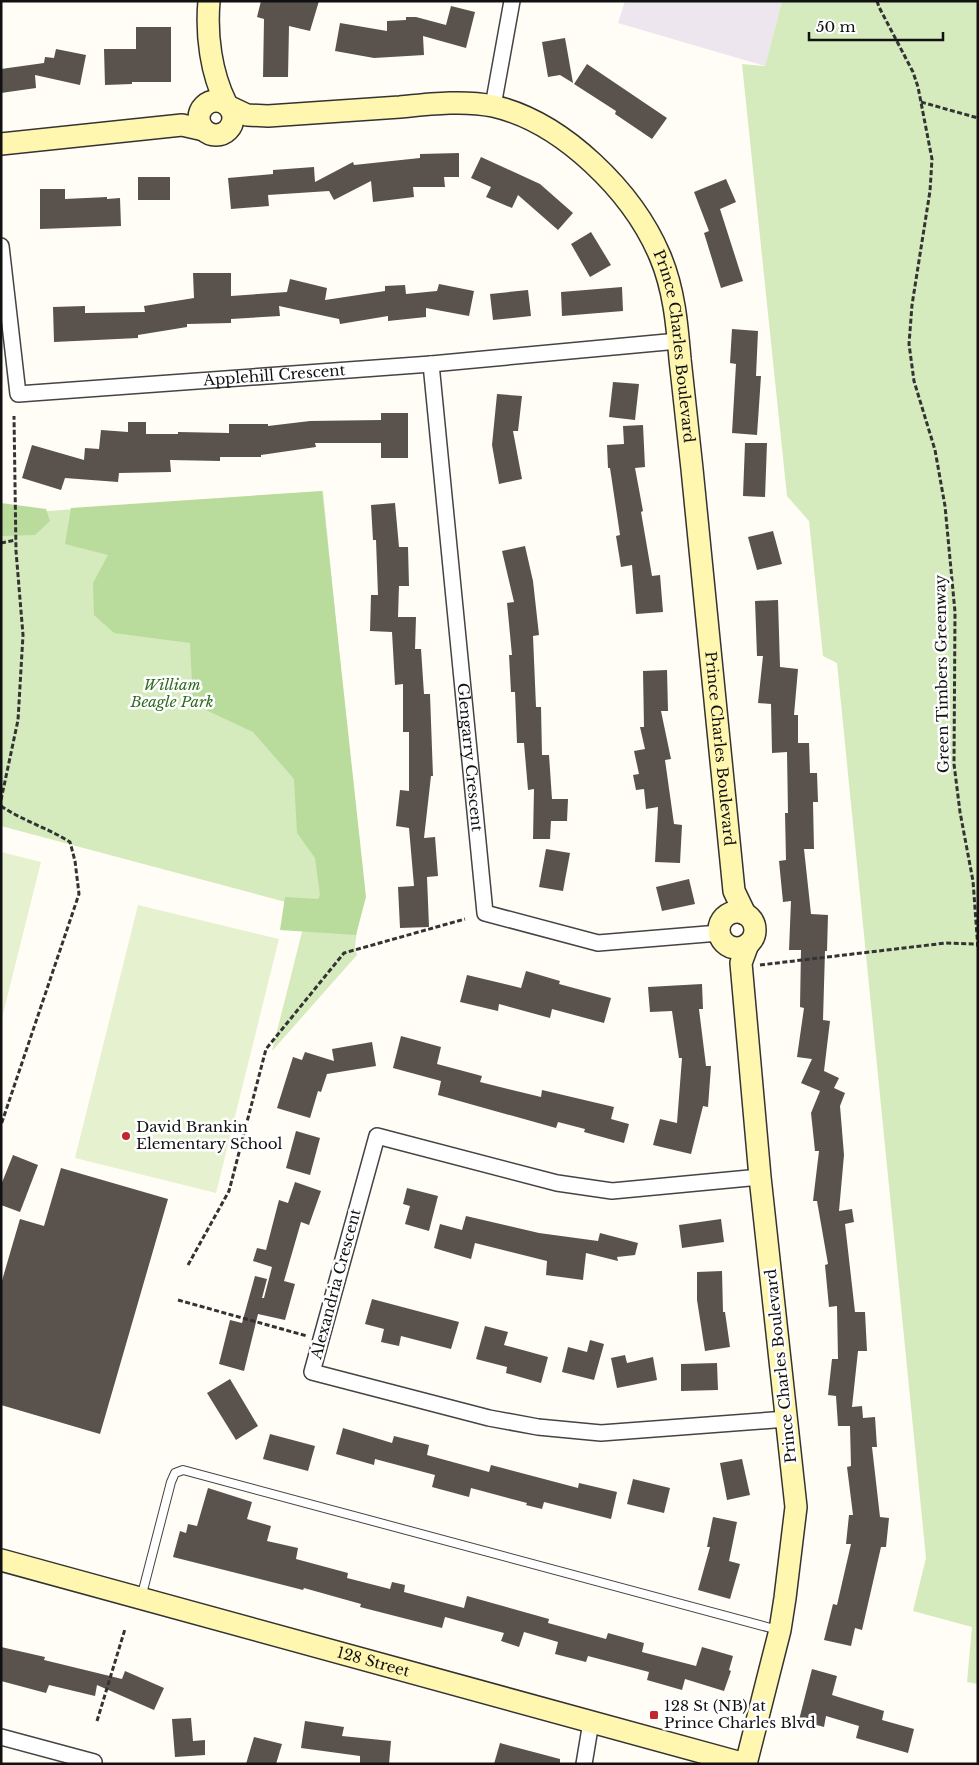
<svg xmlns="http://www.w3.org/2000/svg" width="979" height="1765" viewBox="0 0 979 1765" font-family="'Libre Baskerville',serif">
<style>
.industrial{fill:#eee6ef}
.green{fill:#d5ebbd}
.forest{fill:#b9dc9c}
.pitch{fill:#e6f2cf}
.building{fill:#5a524d}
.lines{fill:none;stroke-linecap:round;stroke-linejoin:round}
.lane-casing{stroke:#444;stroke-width:10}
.street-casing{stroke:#444;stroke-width:18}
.secondary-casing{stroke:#333;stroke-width:24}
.path{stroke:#333;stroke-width:3;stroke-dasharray:5 2.5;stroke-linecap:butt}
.lane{stroke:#fff;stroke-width:8}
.street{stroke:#fff;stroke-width:15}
.secondary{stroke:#fff6b0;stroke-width:21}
.poi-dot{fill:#c4262e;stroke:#fff;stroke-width:2}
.labels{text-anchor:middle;stroke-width:5;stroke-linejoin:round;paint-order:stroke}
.street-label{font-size:15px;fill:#111;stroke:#fff}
.park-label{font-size:15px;font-style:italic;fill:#2f6b1f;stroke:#fff}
.poi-label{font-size:15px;fill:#111;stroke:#fff;text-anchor:start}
</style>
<rect width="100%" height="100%" fill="#fffdf5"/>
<!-- industrial -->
<polygon class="industrial" points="625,1 782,1 765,66 618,23"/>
<!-- green -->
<g class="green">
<polygon points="782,1 978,1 978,1684 967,1682 972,1627 913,1611 926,1558 837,663 823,656 809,521 787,496 742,64 765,66"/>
<polygon points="323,491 362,884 355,947 357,955 272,1051 308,908 1,826 1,506 48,511"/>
</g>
<!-- forest -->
<g class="forest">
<polygon points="322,491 366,897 356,935 280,930 285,897 318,899 320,895 315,858 297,833 294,779 253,732 193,704 190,643 114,633 94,615 93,583 108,555 65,544 71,508"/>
<polygon points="1,503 46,509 50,521 35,535 1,536"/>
</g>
<!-- pitch -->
<g class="pitch">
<polygon points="1,852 41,862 1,1022"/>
<polygon points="138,905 279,939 216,1193 75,1158"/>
</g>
<!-- building -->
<g class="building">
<polygon points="261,1 319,1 310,31 289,26 288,77 263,77 264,19 257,17"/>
<polygon points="451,6 475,12 466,48 423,36 424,55 374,58 335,51 340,23 387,31 387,21 406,20 406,17 416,17 446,25"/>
<polygon points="136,27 171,27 171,82 132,82 132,84 105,85 104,49 136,49"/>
<polygon points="565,38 573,83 560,75 548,77 542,42"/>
<polygon points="56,49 86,55 80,85 35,75 36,88 1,93 1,69 44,63 45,57 54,58"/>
<polygon points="587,64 667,118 652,139 615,114 616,111 574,84"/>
<polygon points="459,153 459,177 444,177 445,187 413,187 414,197 373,202 371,181 334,200 329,191 268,195 269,206 231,209 228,178 273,174 273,170 314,167 315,182 353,162 354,165 420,158 420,154"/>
<polygon points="481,157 540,184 573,213 558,230 518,195 512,208 486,197 491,187 471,178"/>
<rect x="138" y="177" width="32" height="23"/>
<polygon points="726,179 736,202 720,209 743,281 721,288 704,233 709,231 694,192"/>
<polygon points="40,189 65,189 65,199 107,197 107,199 120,198 121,226 40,229"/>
<polygon points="591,232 611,265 590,277 571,244"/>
<polygon points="193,273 231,273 231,296 287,292 290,279 327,288 325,300 385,291 385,286 405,285 406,294 437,291 439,284 474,291 469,316 426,308 426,317 388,321 388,316 340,324 339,319 279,306 280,316 231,319 231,323 187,324 187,327 138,335 138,338 54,342 53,307 85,306 85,313 145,312 144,306 194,298"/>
<polygon points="622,287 623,311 562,316 561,292"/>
<polygon points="528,290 531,316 493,320 490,294"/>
<polygon points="732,329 758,331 756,376 761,376 757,435 732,433 736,364 730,363"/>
<polygon points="613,382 639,384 635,420 609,417"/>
<polygon points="497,394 522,396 518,431 513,431 522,479 499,484 492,445"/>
<polygon points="381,413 408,413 408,458 381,458 381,443 315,443 316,447 261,455 261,457 220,457 220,461 170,460 171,472 119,473 118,482 65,478 61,490 22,478 32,445 84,460 85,448 99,449 101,430 128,432 128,422 146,422 146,434 178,434 178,432 229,433 229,424 268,424 268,426 310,421 381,420"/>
<polygon points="643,425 645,467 635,468 643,511 641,512 652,576 660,575 663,612 636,614 632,565 621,567 616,536 620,535 610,468 608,468 607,445 624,444 623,426"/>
<polygon points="745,443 767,443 765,497 743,496"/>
<polygon points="395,503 399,547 408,547 409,586 399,586 398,617 416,617 415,649 421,649 424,694 430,694 433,776 431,776 424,838 435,837 438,876 427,877 429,927 400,928 398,887 414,886 409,828 396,826 400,790 409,791 409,732 403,732 403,684 395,685 392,632 370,631 371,595 378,595 376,540 373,540 371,505"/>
<polygon points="773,531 782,564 757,570 748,537"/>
<polygon points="525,546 533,581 539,635 533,636 536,707 541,707 542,755 549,755 552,799 568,799 567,821 551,821 550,839 533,839 534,789 528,790 524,743 517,743 515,692 511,692 509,655 512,655 507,603 514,602 502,551"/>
<polygon points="778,600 780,667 798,669 794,715 798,715 798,743 809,743 810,773 817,773 818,802 813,802 814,849 804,849 811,914 828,915 827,951 825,951 823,1020 830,1021 824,1071 839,1078 834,1088 845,1093 840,1106 844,1155 839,1211 852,1209 854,1222 845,1224 855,1312 865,1312 867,1351 858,1351 852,1407 862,1406 863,1418 875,1417 877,1447 872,1447 880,1517 889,1518 886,1547 881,1547 862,1630 855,1628 851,1646 824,1640 833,1604 837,1605 851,1544 846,1544 849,1515 853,1515 847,1467 851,1466 850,1426 838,1426 836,1396 828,1395 832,1359 838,1359 837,1306 829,1307 825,1265 828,1264 817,1201 813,1201 819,1151 815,1151 811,1113 820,1091 801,1083 812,1059 797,1057 804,1008 800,1007 801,950 789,950 791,901 783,902 779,861 786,860 785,813 788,813 787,752 772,753 771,704 758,703 763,656 757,656 755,601"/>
<polygon points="667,670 668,711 661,711 671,759 665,760 674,824 682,825 680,863 655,862 658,807 646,809 644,789 636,790 633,775 639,774 634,751 645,749 640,727 644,727 643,671"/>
<polygon points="546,849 570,853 563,891 539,887"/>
<polygon points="689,879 695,904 662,911 656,887"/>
<polygon points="526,971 560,981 559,984 611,998 604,1023 552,1009 550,1018 499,1004 498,1011 460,1002 467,975 521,988"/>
<polygon points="702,984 703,1009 699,1009 706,1066 711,1066 708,1107 703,1106 691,1154 653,1145 660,1119 677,1123 682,1058 679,1058 672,1011 650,1012 648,987"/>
<polygon points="401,1036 441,1047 437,1064 482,1076 480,1082 541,1097 542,1090 614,1107 611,1119 629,1124 624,1143 584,1132 585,1129 558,1122 556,1128 438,1095 441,1081 393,1068"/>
<polygon points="372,1042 376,1066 327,1074 321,1092 318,1091 310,1118 277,1108 293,1057 302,1060 305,1052 334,1061 332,1049"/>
<polygon points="296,1131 320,1138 310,1175 286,1168"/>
<polygon points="13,1155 38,1165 20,1212 1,1205 1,1185"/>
<polygon points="61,1168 168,1199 100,1434 1,1405 1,1284 20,1219 44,1226"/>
<polygon points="295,1182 321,1191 309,1225 301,1222 284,1281 295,1284 285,1320 258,1314 244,1371 219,1364 230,1320 242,1323 255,1276 267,1279 262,1298 264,1298 272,1267 253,1261 257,1248 266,1250 279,1200 288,1203"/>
<polygon points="407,1188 438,1196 429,1231 405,1224 410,1206 403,1204"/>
<polygon points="466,1216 539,1233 598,1241 600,1233 638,1243 635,1255 617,1257 618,1261 586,1253 583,1280 546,1275 547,1261 475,1243 471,1259 434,1248 440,1224 462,1230"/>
<polygon points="721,1219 724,1242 682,1248 679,1225"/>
<polygon points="722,1271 723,1312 725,1312 730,1347 705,1351 697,1300 697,1272"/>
<polygon points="372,1299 459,1322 451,1349 401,1336 399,1346 381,1342 384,1329 365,1324"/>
<polygon points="485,1326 508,1332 504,1345 548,1357 541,1383 506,1373 507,1367 476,1359"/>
<polygon points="590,1340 604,1344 594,1380 562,1372 568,1347 587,1352"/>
<polygon points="625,1355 627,1363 653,1357 657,1380 617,1388 611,1358"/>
<polygon points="717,1363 718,1390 681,1391 681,1364"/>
<polygon points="230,1379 258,1426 236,1440 207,1393"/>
<polygon points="343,1428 392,1443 394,1436 429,1445 427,1455 489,1472 491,1465 578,1488 579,1483 617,1492 611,1519 544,1502 542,1509 526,1505 527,1503 471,1488 469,1497 432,1487 435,1475 375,1459 374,1465 336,1454"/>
<polygon points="270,1434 315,1446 308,1471 263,1459"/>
<polygon points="742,1459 750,1495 727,1500 720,1463"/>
<polygon points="633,1479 670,1488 664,1513 627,1504"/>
<polygon points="208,1488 252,1502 247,1519 271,1526 267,1541 298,1548 296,1559 348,1573 347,1578 390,1589 392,1582 405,1585 404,1592 464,1608 467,1596 549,1619 548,1623 606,1639 608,1633 644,1643 642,1652 696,1666 702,1647 733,1656 729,1670 731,1671 724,1691 685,1679 682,1690 647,1680 649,1672 588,1656 586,1662 555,1654 558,1642 524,1632 519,1647 501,1641 504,1633 445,1617 442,1628 360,1607 361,1604 304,1588 303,1590 173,1557 180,1531 186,1533 188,1524 197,1526"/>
<polygon points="713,1517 737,1522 729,1561 740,1564 730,1599 698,1590 710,1547 707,1547"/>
<polygon points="1,1647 45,1657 44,1660 122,1679 125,1671 164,1688 154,1710 97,1685 95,1696 49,1685 46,1693 1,1681"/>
<polygon points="812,1669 837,1676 832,1695 884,1711 882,1720 914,1729 908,1753 856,1738 859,1726 826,1716 824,1727 799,1720"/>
<polygon points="191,1718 193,1741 205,1740 205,1755 175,1757 172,1719"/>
<polygon points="305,1721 344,1727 342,1736 391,1741 389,1764 360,1763 360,1756 301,1748"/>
<polygon points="254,1737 282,1744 276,1764 246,1764"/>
<polygon points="500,1743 560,1759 560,1764 494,1764"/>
</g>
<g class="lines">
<!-- lane casing -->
<g class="lane-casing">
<polyline id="lane" points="141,1598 171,1482 175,1473 183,1470 778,1630"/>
</g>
<!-- street casing -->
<g class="street-casing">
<g id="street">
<polyline points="493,106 512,1"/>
<path id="s1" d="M1 246 18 394 431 364 678 341"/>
<path id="s2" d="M431 364 485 913 598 943 719 933"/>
<polyline points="760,1177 612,1191 557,1183 377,1136 312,1372 489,1418 538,1427 601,1433 787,1419"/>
<polyline points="1,1737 94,1762"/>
<polyline points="584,1764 591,1722"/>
</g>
</g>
<!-- secondary casing -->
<g class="secondary-casing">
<g id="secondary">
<path d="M209 1C206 35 211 73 226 103"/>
<circle cx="216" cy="118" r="17"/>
<path id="s3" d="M230 107 247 115 268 116C312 113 356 110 400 107 430 104 464 100 493 106 563 122 633 192 660 256 674 289 677 324 680 359 684 395 688 432 692 469 706 609 720 750 734 891L745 914"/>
<polyline points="1,144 182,125 204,130"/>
<circle cx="737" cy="930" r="18"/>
<path id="s4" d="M1 1560 745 1764"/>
<polyline points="746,1764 780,1630 785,1598 796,1507 760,1177 741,963 748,944"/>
</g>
</g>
<!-- path -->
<g class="path">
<polyline points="877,1 879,7 913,72 918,87 932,159 930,191 912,305 909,344 914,381 935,450 945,506 955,612 954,764 960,812 973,881 978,949"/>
<polyline points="921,102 978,118"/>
<polyline points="1,543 16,540"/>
<polyline points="1,800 18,720 23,635 16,551 14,416"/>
<path d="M1 806C23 821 48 828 70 842L75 861 79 894 1 1125"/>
<polyline points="760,965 946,943 977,944"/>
<polyline points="188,1265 229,1191 266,1049 344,953 465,919"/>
<polyline points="178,1300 307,1336"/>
<polyline points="97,1721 125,1629"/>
</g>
<!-- lane -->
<use href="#lane" class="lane"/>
<!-- street -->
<use href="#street" class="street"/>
<!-- secondary -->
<use href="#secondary" class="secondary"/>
</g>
<!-- markers -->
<g class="poi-dot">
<circle cx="126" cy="1136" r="5"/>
<rect x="649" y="1710" width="10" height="10" rx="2.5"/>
</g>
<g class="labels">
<!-- street labels -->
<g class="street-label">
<text dy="5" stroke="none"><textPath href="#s3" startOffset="589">Prince Charles Boulevard</textPath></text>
<text dy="5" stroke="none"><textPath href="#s1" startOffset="406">Applehill Crescent</textPath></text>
<text transform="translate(942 674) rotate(-91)" y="5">Green Timbers Greenway</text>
<text dy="5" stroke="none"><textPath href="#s3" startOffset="994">Prince Charles Boulevard</textPath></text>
<text dy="5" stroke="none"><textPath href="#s2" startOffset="395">Glengarry Crescent</textPath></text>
<text transform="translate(336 1284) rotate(-75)" y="5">Alexandria Crescent</text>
<text transform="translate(781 1366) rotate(-96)" y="5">Prince Charles Boulevard</text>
<text dy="5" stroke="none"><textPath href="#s4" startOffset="386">128 Street</textPath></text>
</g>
<!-- park labels -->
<g class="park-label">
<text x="172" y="690">William<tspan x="172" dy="17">Beagle Park</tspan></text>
</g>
<!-- poi labels -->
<g class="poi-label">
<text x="136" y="1132">David Brankin<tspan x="136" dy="17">Elementary School</tspan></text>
<text x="664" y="1711">128 St (NB) at<tspan x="664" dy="17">Prince Charles Blvd</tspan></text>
</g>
</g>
<!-- border -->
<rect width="979" height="1765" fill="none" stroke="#111111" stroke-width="5"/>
<!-- scale -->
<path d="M809 32v8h134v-8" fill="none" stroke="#111111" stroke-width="2.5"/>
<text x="816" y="32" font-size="15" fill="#111111" stroke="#ffffff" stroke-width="4" paint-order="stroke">50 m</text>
</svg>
